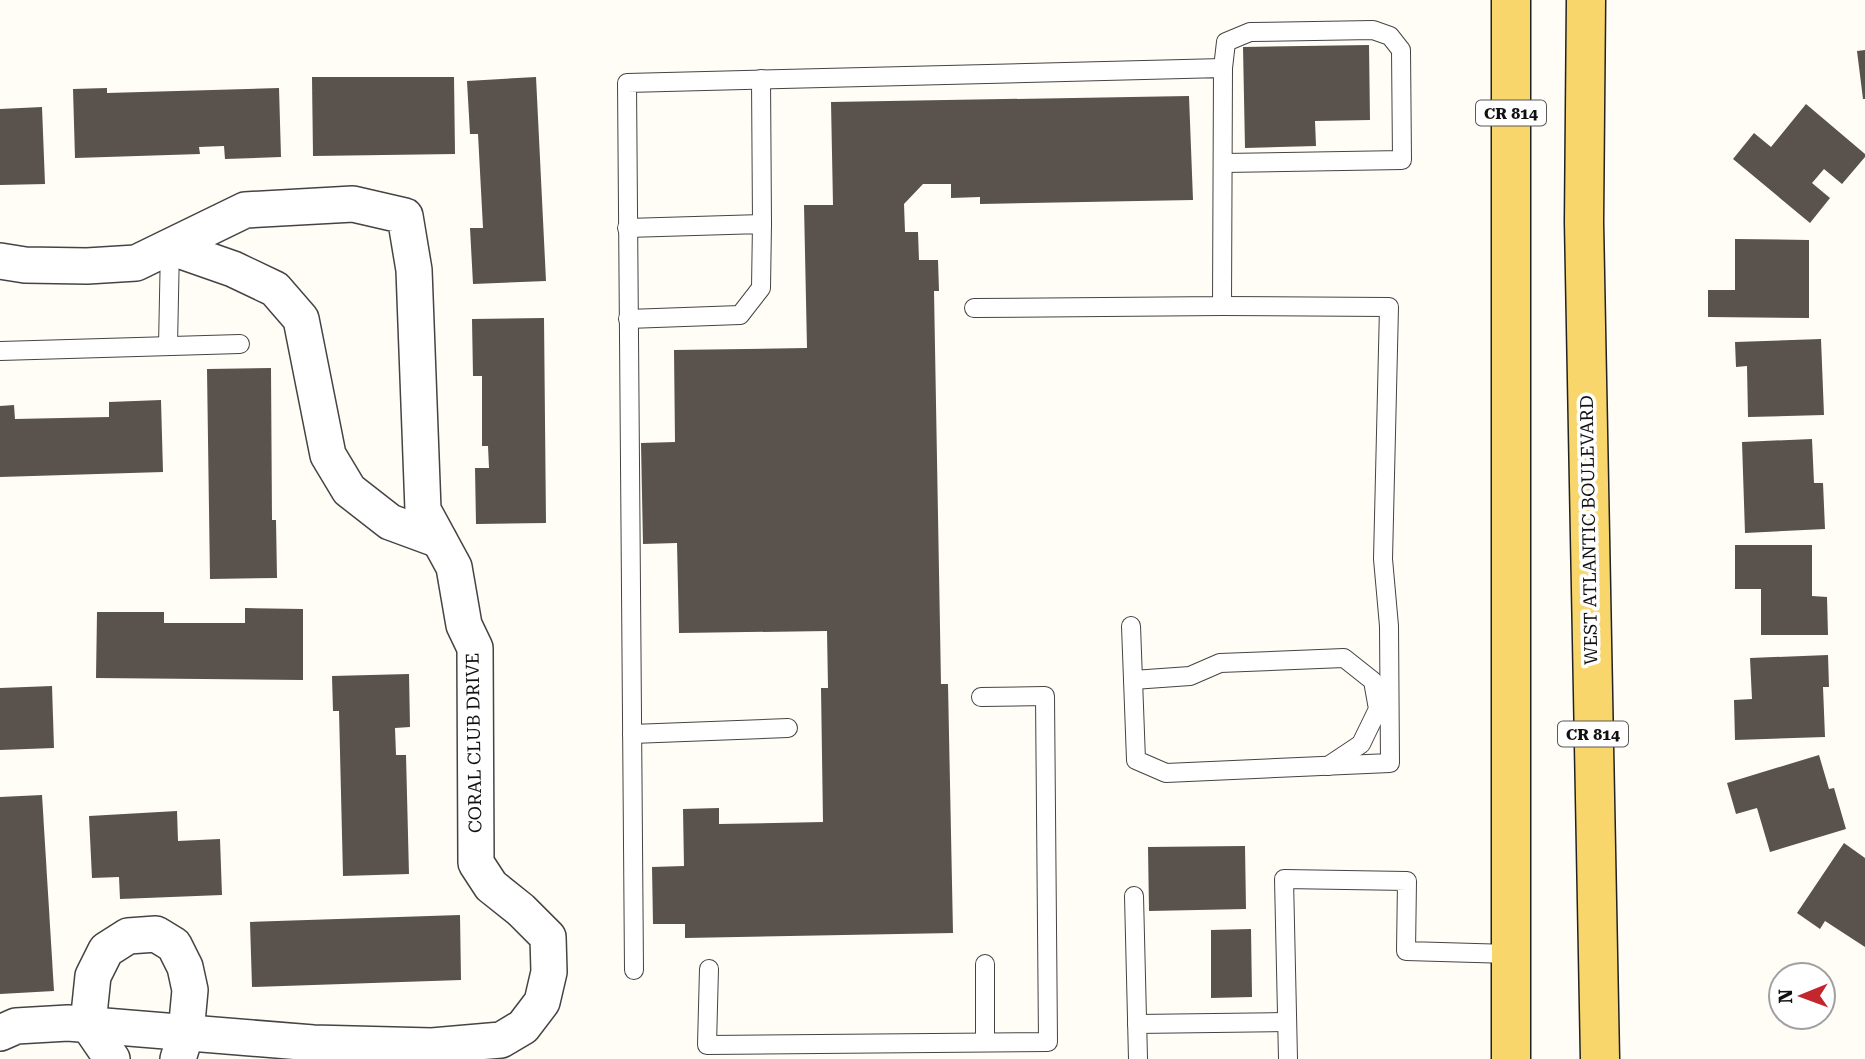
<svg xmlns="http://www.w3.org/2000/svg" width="1865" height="1059" viewBox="0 0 1865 1059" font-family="'Roboto Serif',serif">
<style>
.building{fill:#5a524d}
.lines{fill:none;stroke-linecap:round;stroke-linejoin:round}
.service-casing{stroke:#444;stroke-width:20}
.minor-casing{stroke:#444;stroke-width:38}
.primary-casing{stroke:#222;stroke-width:41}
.service{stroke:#fff;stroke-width:18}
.minor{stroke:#fff;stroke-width:35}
.primary{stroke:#f9d66b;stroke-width:38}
.labels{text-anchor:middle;stroke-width:7;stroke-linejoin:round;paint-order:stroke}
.shield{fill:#fff;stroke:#585858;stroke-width:2}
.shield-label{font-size:16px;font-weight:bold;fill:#111}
.street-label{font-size:18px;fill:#111;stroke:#fff}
</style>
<rect width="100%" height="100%" fill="#fffdf5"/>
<!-- building -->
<g class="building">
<polygon points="1369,45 1370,120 1315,121 1316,146 1245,148 1243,47"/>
<polygon points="1865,50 1865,99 1863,99 1857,51"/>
<polygon points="312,77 454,77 455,154 313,156"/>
<polygon points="536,77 546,281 473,284 470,228 483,228 478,134 470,134 467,81"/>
<polygon points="107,88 107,93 279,88 281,157 225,159 224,146 199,147 200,154 75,158 73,89"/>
<polygon points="1189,96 1193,200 980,204 980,197 951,198 951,184 923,184 904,204 905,232 918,232 919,260 938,260 939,291 934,291 941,684 948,684 953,933 685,938 685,924 653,924 652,867 684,866 683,809 719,808 719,824 823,822 821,688 828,688 827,631 679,633 677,543 643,544 641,443 675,442 674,350 807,348 804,205 833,205 831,102"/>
<polygon points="1806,104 1865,154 1865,157 1842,184 1824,169 1812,183 1830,198 1810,223 1733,159 1754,133 1771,147"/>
<polygon points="42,107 45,184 0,185 0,109"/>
<polygon points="1735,239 1809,240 1809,318 1708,317 1708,290 1735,290"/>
<polygon points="544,318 546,523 476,524 475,468 489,468 488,446 482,446 482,376 473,376 472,319"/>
<polygon points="1821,339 1824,415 1748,417 1747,366 1736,367 1735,342"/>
<polygon points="271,368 272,520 276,520 277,578 210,579 207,369"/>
<polygon points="161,400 163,472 0,477 0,406 14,405 15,419 109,417 109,402"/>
<polygon points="1812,439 1814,483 1823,483 1825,529 1745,533 1742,442"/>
<polygon points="1735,545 1812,545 1812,596 1827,597 1828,635 1761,635 1761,589 1735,589"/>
<polygon points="245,608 303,609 303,680 96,678 97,612 164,612 164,623 245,623"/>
<polygon points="1828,655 1829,687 1823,687 1825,737 1735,740 1734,700 1752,699 1750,658"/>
<polygon points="409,674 410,727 395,728 396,755 406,755 409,874 343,876 339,711 333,711 332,676"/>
<polygon points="52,686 54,748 0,750 0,688"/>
<polygon points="1819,755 1829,789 1834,788 1846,829 1770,852 1757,808 1736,814 1727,783"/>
<polygon points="42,795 54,991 0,994 0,797"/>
<polygon points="177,811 178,841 220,839 222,895 120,899 119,877 92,878 89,816"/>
<polygon points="1844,843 1865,858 1865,947 1825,921 1820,929 1797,913"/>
<polygon points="1245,846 1246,909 1149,911 1148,847"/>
<polygon points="460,915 461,980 252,987 250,922"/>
<polygon points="1251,929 1252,997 1211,998 1211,930"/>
</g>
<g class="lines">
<!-- service casing -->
<g class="service-casing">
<g id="service">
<polyline points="1223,68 1226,42 1250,32 1373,30 1390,36 1401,50 1402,160 1224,163"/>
<polyline points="761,79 762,224"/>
<polyline points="627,228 762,224 761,288 740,315 628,319"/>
<polyline points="168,346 170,247"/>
<polyline points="0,351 240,344"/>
<polyline points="1131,626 1136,760 1166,773 1390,763 1389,626 1383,559 1389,307 1222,306"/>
<polyline points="1133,680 1190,676 1220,663 1344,658 1373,681 1378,709 1361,744 1328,766"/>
<polyline points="632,734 788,728"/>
<polyline points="1134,896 1138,1059"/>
<polyline points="709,969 707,1045 1048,1042 1045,696 981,697"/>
<polyline points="634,970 627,83 1223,68 1222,306 974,308"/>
<polyline points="1137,1024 1287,1022"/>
<polyline points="985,1042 985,964"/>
<polyline points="1288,1059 1284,879 1407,881 1406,951 1510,954"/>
</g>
</g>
<!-- minor casing -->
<g class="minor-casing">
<g id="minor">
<polyline points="170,247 233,269 275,289 301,319 328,455 349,490 390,522 439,540"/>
<polyline points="0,261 25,265 87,266 136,263 245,210 353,204 405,216 414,270 423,510 454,567 464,625 475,648 476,863 491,886 521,910 548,937 549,972 542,1002 523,1027 501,1040 432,1046 313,1043 68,1023 16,1026 0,1033"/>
<polyline points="112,1059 88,1024 93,976 106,950 128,936 156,934 174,945 185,967 190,990 186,1033 178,1059"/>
</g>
</g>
<!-- primary casing -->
<g class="primary-casing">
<g id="primary">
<polyline points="1511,0 1511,1059"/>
<polyline points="1586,0 1584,222 1600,1059"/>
</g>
</g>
<!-- service -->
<use href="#service" class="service"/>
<!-- minor -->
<use href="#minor" class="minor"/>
<!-- primary -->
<use href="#primary" class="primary"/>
</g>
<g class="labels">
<!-- shield labels -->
<g class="shield">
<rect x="1476" y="100.5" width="70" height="25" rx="5"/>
<rect x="1558" y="721.5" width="70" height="25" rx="5"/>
</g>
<g class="shield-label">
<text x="1511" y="119">CR 814</text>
<text x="1593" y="740">CR 814</text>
</g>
<!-- street labels -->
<g class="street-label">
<text transform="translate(1589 530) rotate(-91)" y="6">WEST ATLANTIC BOULEVARD</text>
<text transform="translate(474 743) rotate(-91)" y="6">CORAL CLUB DRIVE</text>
</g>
</g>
<!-- north arrow -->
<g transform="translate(1802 996) rotate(269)"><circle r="33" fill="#ffffff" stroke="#a0a0a0" stroke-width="2"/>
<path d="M0-5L12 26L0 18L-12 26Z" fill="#c4262e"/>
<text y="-10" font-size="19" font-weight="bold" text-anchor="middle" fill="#111111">N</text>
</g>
</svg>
